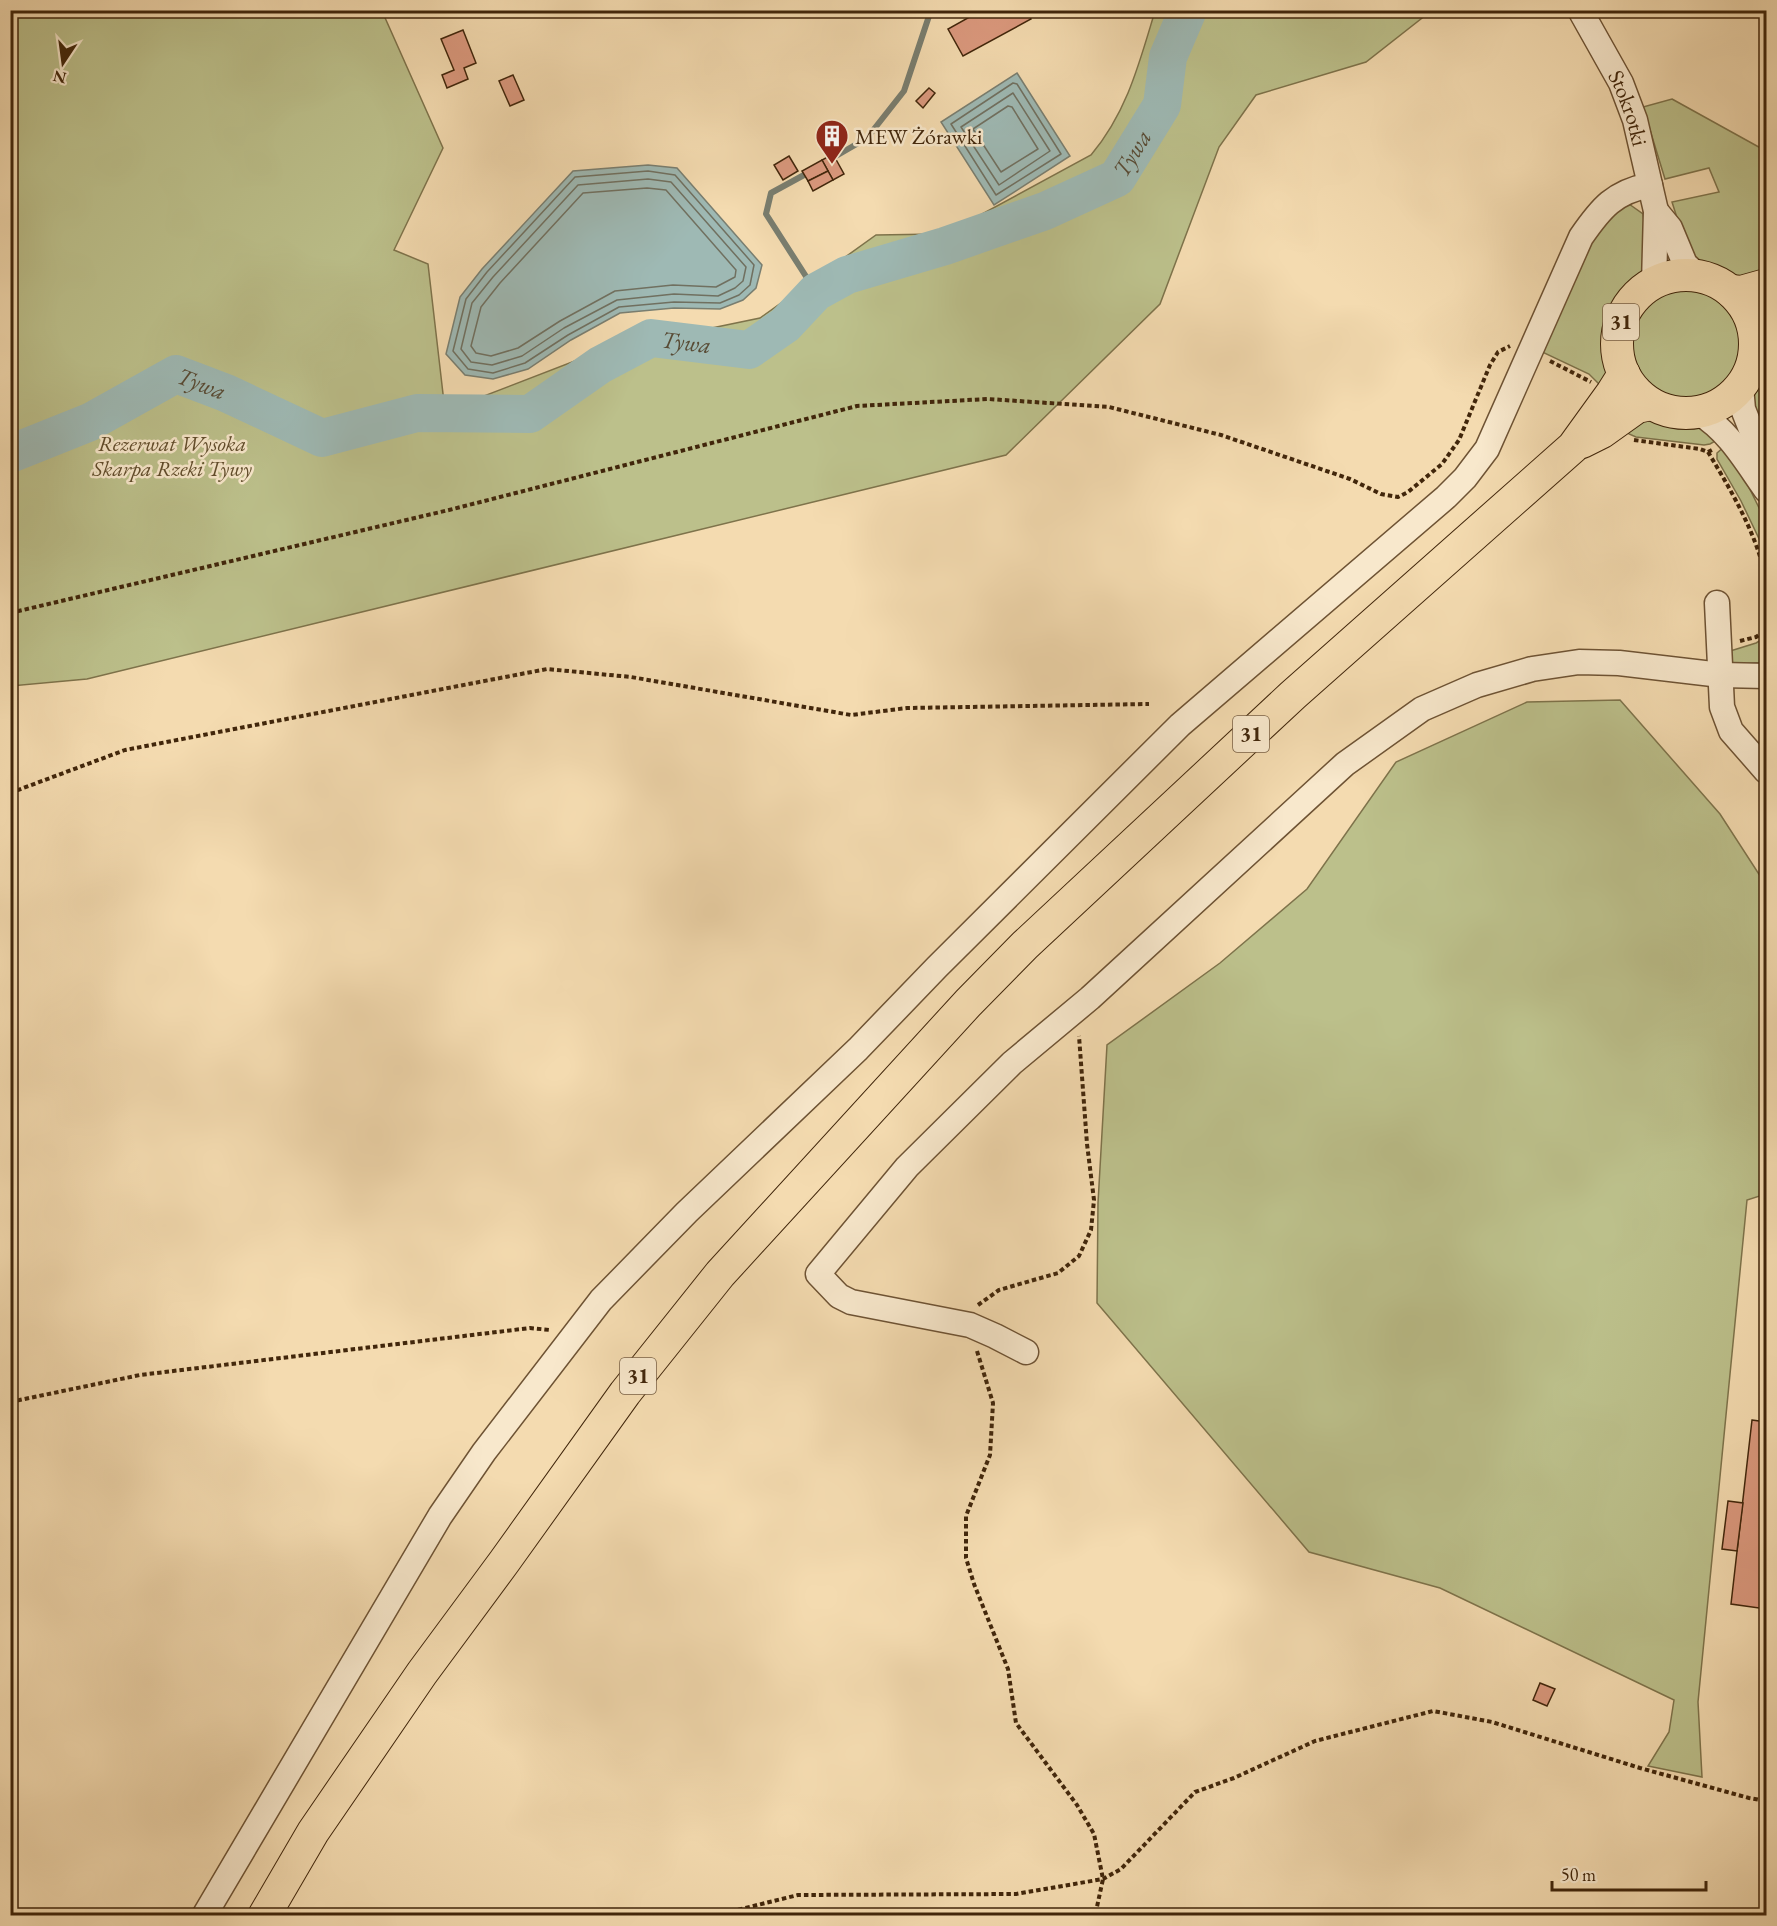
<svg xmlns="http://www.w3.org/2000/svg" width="1777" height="1926" viewBox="0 0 1777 1926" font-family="'EB Garamond',serif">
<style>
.green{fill:#bcc08b;stroke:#7e734b;stroke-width:1.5}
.water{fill:#9eb9b4;stroke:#797e70;stroke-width:1.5}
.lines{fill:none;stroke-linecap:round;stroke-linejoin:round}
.shore{stroke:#707060;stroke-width:1.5}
.stream{stroke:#797e70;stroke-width:6}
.river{stroke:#9eb9b4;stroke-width:38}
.building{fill:#db997e;stroke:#41260b;stroke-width:1.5}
.minor-casing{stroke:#6e5334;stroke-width:27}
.major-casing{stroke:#41260b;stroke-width:34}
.path{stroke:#41260b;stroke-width:4;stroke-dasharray:4.5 3;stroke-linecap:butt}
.minor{stroke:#f8e8cc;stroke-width:24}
.major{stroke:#f4dbb0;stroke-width:32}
.labels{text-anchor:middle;stroke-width:5;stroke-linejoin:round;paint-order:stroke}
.shield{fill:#f8e8cc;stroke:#786045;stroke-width:1.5}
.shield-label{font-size:21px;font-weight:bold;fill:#41260b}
.street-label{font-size:22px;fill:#41260b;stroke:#f8e8cc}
.poi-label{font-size:22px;fill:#41260b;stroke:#f8e8cc;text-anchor:start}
.park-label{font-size:22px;font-style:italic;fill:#604c2b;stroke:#f8e8cc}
.water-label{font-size:24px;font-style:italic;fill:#584b35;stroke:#f8e8cc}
</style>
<rect width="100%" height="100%" fill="#f4dbb0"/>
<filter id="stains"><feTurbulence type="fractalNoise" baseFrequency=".00333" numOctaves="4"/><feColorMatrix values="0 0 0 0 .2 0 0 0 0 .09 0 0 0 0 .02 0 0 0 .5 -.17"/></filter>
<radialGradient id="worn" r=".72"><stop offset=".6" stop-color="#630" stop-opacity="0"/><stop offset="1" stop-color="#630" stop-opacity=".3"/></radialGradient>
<!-- green -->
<g class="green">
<path d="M11 10 382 11 443 148 394 250 428 264 445 411 598 352 615 348 631 340 649 341 760 318 876 235 938 234 971 220 1091 155C1127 112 1139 64 1155 11H1431L1366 62 1256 95 1219 147 1160 304 1006 455 87 679 11 686Z"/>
<polygon points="1672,99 1766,151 1766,276 1741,280 1710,268 1699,262 1685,243 1672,202 1719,192 1709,168 1665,179 1643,107"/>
<polygon points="1629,204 1643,214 1648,253 1645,270 1642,277 1624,298 1613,319 1609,342 1611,366 1605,390 1589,374 1540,351 1588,244 1615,212"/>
<circle cx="1687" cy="344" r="58"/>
<polygon points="1766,337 1766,445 1752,418 1752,388 1762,361"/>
<polygon points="1656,417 1700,426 1719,439 1710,444 1704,445 1636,437 1629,434 1624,428"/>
<polygon points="1725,446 1740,469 1766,522 1766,561 1762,545 1741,501 1717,459 1717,453"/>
<polygon points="1766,637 1766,662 1731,665 1727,652 1756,643"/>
<polygon points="1620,700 1720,814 1766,885 1766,1194 1747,1200 1698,1702 1702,1777 1648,1766 1669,1732 1674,1700 1440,1588 1309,1552 1097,1303 1098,1203 1107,1045 1220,963 1307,889 1396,762 1527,702"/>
</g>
<!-- water -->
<g class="water">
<polygon points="1017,73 1070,156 994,205 941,122"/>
<polygon points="648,165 677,168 762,265 756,288 743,300 720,309 674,308 620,313 571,340 528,369 493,379 465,375 446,354 460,297 482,269 573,171"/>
</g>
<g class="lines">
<!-- shore -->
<g class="shore">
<polygon points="1013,83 1017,84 1061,154 996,195 951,124"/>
<polygon points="1013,93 1050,151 999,185 961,127"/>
<polygon points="1008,106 1012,107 1038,149 1001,172 973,129"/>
<polygon points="648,171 675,175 754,265 750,285 739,295 720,303 674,302 619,307 568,335 525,363 493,373 468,369 453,351 466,299 487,272 575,177"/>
<polygon points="648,179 671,182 746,267 743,281 735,288 718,296 674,294 617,300 564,328 522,356 492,365 471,362 461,349 472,303 493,277 578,185"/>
<polygon points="647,188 666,190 736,270 735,277 716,287 673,285 615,291 560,321 518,348 491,356 476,353 471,346 481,307 500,283 583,193"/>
</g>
<!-- stream -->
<g class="stream">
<polyline points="836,156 867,138 904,91 931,10"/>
<polyline points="804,175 771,193 766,214 816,292"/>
</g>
<!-- river -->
<path class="river" id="s1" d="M10 454 90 422 176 374 226 393 322 438 417 413 530 414 600 365 651 338 749 350 785 325 816 292 847 275 945 246 1045 211 1117 178 1162 105 1168 57 1188 10"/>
</g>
<!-- building -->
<g class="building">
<polygon points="982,10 1026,10 1031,19 963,56 948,29"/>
<polygon points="463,30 476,63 464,68 468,79 447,88 442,75 454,70 441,39"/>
<polygon points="513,75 524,100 510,106 499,81"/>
<polygon points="929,88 935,93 923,108 916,101"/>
<polygon points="833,154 844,174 833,180 822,160"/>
<polygon points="789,156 798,171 783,180 774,165"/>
<polygon points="822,160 828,171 808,181 802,171"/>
<polygon points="828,171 833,180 813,191 808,181"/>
<polygon points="1752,1420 1766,1422 1766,1609 1731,1604"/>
<polygon points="1728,1501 1743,1503 1737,1551 1722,1549"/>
<polygon points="1540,1683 1555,1689 1547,1706 1533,1700"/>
</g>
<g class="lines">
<!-- minor casing -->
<g class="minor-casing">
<g id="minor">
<path id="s2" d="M1580 10 1621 83 1635 120 1656 211 1654 283"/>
<polyline points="1656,211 1670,228 1685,264 1698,276"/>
<polyline points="1741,387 1743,409 1758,447 1766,483"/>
<path d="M1699 413C1729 431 1746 462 1766 490"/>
<polyline points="1717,603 1722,707 1731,731 1766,771"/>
<polyline points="1026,1352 995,1336 970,1325 851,1302 839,1296 818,1274 907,1167 1012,1063 1090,998 1345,764 1422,709 1477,685 1532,669 1579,662 1619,663 1721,675 1766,676"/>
<path d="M204 1916 440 1516 484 1452 601 1300 687 1212 858 1049 937 967 1180 725 1446 497 1465 478 1487 449 1581 237C1601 208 1614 192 1650 185"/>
</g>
</g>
<!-- major casing -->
<g class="major-casing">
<g id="major">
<circle cx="1686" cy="344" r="69"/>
<polyline points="1731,291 1741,292 1766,285"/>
<polyline points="1582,442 1602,432 1637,407 1651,404"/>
<polyline points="264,1916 313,1832 422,1673 504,1562 625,1393 720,1274 968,1003 1025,945 1293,695 1573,447 1612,393 1624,374"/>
</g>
</g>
<!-- path -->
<g class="path">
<polyline points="1550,361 1591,382"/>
<polyline points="1634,440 1700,449 1708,452 1712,450"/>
<path d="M1708 452C1732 492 1757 534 1766 580"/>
<polyline points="10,613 449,510 857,406 988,399 1109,407 1221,435 1350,479 1381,494 1398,497 1408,492 1442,464 1459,440 1490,365 1498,352 1510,346"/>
<polyline points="1740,641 1756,637 1766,630"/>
<polyline points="10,793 125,750 547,669 631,677 851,715 907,708 1149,704"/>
<polyline points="978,1305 999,1290 1058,1273 1079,1256 1091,1230 1094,1200 1087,1144 1079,1036"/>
<polyline points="977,1351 993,1403 990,1455 966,1516 966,1558 974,1584 1008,1669 1016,1723 1077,1805 1094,1834 1103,1879 1095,1916"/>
<polyline points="10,1402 140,1375 530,1328 550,1330"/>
<polyline points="671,1916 737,1910 798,1895 1016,1894 1103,1879 1121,1869 1195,1792 1234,1778 1315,1741 1433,1711 1492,1722 1640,1768 1749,1798 1766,1801"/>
</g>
<!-- minor -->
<use href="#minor" class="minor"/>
<!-- major -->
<use href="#major" class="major"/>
</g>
<!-- icons -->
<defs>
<g id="building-pin" transform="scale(1.725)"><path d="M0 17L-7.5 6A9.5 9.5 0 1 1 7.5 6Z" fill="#8f2418" stroke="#f8e8cc"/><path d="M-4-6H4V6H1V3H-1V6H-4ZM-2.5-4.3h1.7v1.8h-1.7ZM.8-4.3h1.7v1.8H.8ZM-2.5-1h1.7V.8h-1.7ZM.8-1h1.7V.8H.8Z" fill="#fff"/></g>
</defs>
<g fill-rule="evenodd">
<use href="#building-pin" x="832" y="136"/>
</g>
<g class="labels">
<!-- shield labels -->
<g class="shield">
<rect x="1603" y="304" width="36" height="36" rx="4.5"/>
<rect x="1233" y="716" width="36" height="36" rx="4.5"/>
<rect x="620" y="1358" width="36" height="36" rx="4.5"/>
</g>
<g class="shield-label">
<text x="1621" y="329">31</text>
<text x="1251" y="741">31</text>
<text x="638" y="1383">31</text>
</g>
<!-- street labels -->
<g class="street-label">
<text dy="8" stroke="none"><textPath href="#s2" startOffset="110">Stokrotki</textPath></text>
</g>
<!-- poi labels -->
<g class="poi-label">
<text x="855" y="144">MEW Żórawki</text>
</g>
<!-- park labels -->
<g class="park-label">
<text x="172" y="451">Rezerwat Wysoka<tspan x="172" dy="25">Skarpa Rzeki Tywy</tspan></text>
</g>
<!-- water labels -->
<g class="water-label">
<text dy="8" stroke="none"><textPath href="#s1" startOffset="1238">Tywa</textPath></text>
<text dy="8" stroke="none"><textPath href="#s1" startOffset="734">Tywa</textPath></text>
<text dy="8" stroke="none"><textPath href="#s1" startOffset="212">Tywa</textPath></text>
</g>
</g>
<!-- margin -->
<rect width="1777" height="1926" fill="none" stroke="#f4dbb0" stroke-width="36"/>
<rect x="12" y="12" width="1753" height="1902" fill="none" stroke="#41260b" stroke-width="3"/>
<rect x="18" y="18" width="1741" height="1890" fill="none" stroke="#41260b" stroke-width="1.5"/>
<!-- north arrow -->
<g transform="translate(63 63) rotate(193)" stroke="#f8e8cc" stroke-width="4.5" paint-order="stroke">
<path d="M0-4.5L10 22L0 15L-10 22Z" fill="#41260b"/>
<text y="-9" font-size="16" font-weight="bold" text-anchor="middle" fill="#41260b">N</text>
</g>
<!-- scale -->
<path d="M1552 1881v9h154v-9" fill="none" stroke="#41260b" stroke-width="3"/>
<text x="1561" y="1881" font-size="18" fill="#41260b" stroke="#f8e8cc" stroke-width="4.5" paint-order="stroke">50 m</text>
<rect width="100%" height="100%" filter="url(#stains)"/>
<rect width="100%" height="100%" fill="url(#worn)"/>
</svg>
